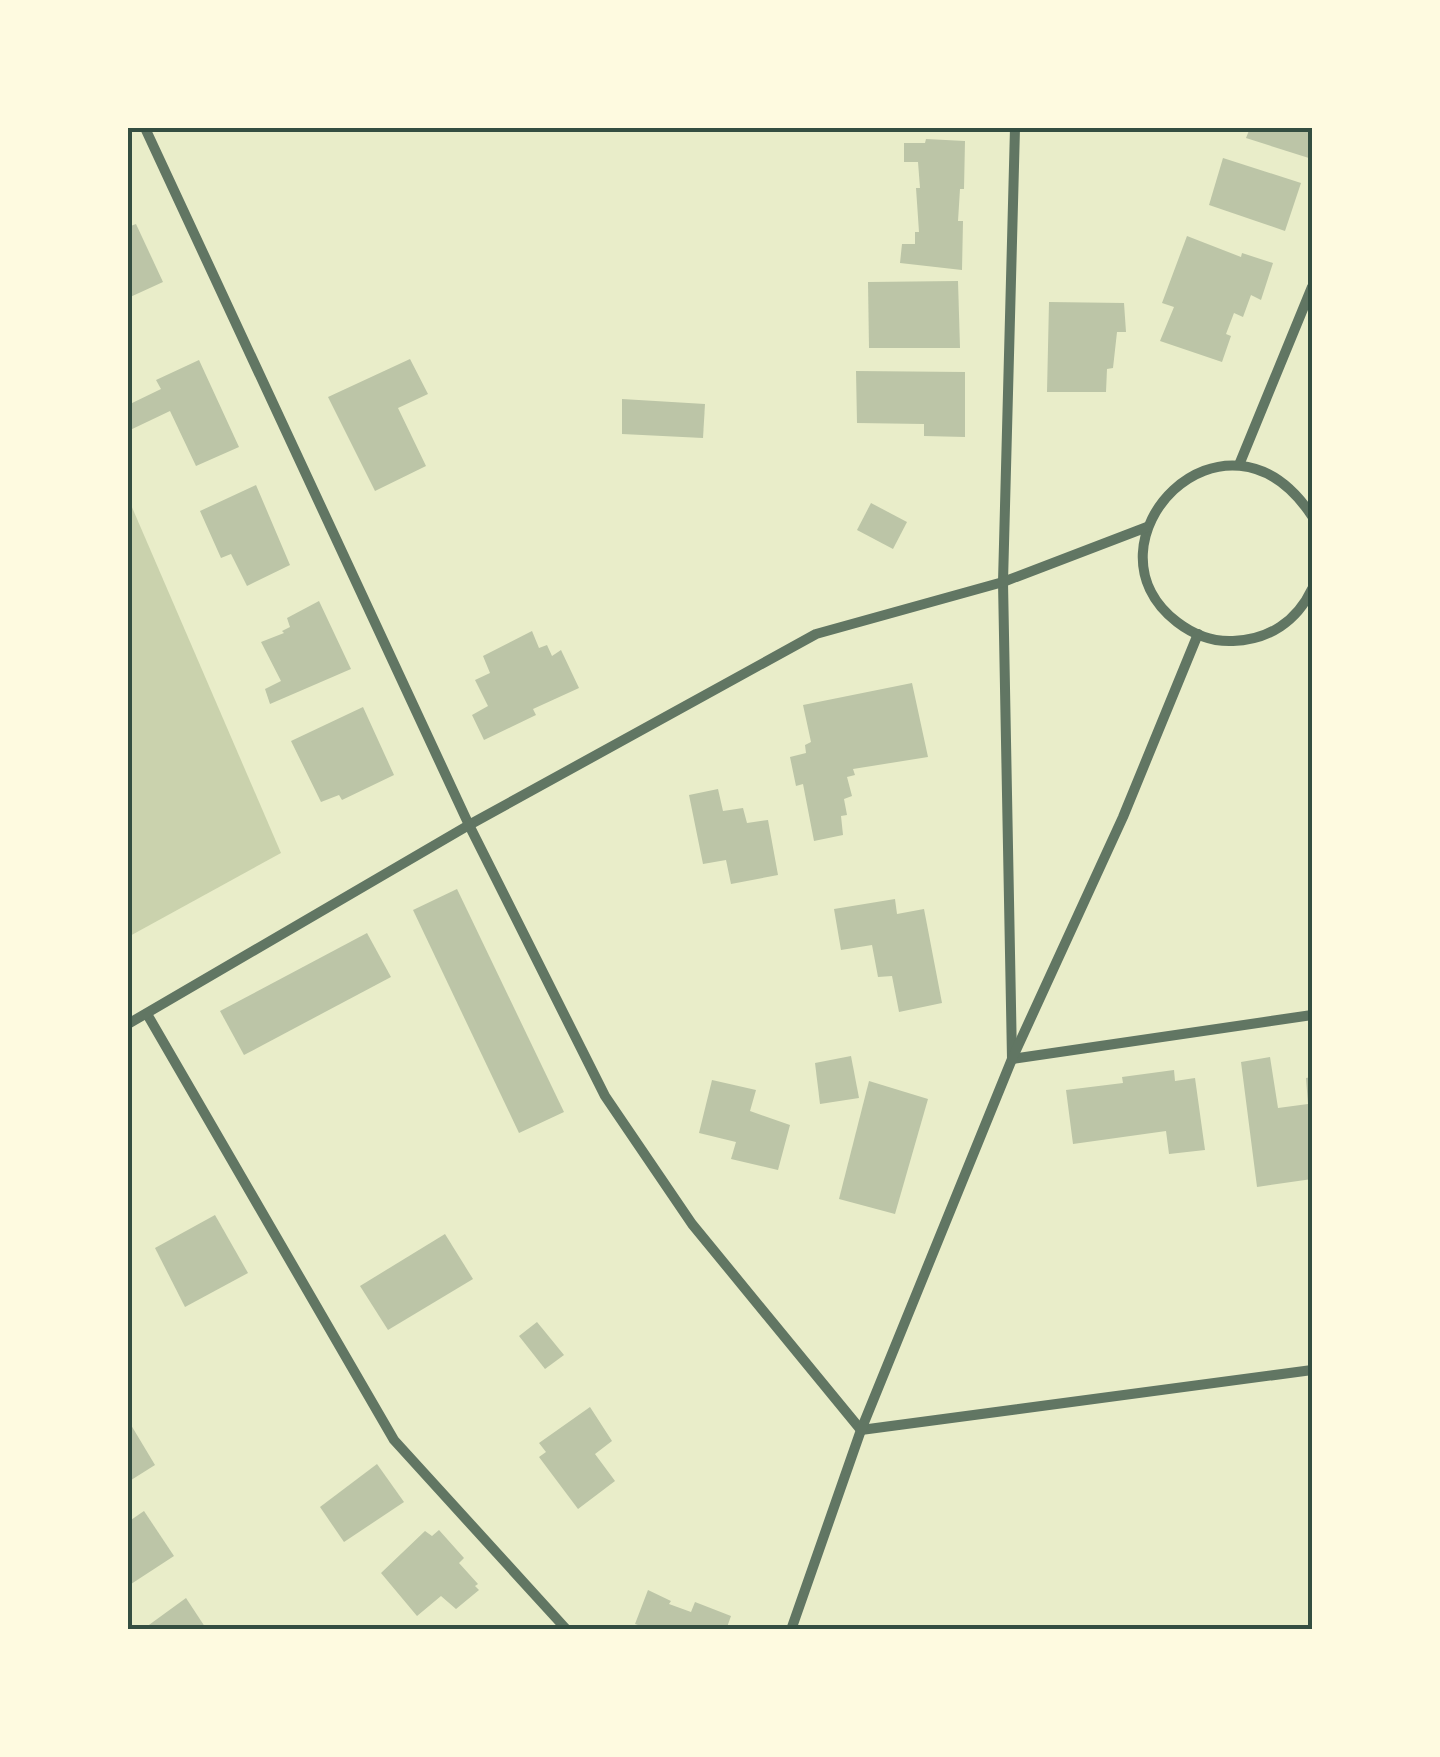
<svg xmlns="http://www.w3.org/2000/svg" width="1440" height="1757" viewBox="0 0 1440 1757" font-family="'Titillium Web',sans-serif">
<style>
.green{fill:#cad2ad}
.building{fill:#bcc5a7}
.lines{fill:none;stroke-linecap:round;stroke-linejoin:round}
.minor{stroke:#617663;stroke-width:10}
.neatline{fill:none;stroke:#344e41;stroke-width:4}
</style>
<rect width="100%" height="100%" fill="#e9edc9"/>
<!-- green -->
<polygon class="green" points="128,498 281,853 128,937"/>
<!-- building -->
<g class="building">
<polygon points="1250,128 1312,128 1312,159 1246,138"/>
<polygon points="926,139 965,141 964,189 960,189 958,221 963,221 962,270 900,263 902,244 915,244 915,232 919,232 916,188 920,188 918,162 904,162 904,143 925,143"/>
<polygon points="1223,158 1301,183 1285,231 1209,205"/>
<polygon points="136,224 163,282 128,298 128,227"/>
<polygon points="1187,236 1241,257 1242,253 1273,263 1261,300 1251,295 1243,317 1234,313 1226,334 1231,336 1222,362 1160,341 1174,307 1162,303"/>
<polygon points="958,281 960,348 869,348 868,282"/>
<polygon points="1049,302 1124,303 1126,332 1117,332 1113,368 1107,369 1106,392 1047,392"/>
<polygon points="410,359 428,394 398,408 426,466 375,491 328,397"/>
<polygon points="199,360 239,447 196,466 170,411 128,431 128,405 161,389 156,380"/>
<polygon points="856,371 965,372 965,437 924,436 924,424 857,423"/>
<polygon points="622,399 705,404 703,438 622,434"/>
<polygon points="256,485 290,565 247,586 231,554 221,558 200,511"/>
<polygon points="871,503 907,522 893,549 857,530"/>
<polygon points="319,601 351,669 270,704 265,689 281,681 261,642 284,633 282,631 290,627 287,618"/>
<polygon points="532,631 539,648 547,645 552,656 561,650 579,688 533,709 536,715 484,740 472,715 488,706 475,680 490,673 483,656"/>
<polygon points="912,683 928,757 853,769 855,775 847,777 852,796 844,799 847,815 841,816 843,835 814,841 803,784 796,786 790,757 806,753 805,745 811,742 803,705"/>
<polygon points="363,707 394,775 342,800 339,795 321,802 291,741"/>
<polygon points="718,789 723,811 743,808 747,823 768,820 778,875 731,884 726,860 703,864 689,795"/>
<polygon points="457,889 564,1112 519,1133 413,910"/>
<polygon points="895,899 897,914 924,909 942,1003 899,1012 892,976 878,977 872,945 841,950 834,909"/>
<polygon points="367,933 391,977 244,1055 220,1011"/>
<polygon points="851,1056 859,1098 820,1104 815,1063"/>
<polygon points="1270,1057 1278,1108 1308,1104 1306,1078 1312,1077 1312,1179 1257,1187 1241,1062"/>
<polygon points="1174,1070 1175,1081 1195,1078 1205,1150 1169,1154 1166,1131 1073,1144 1066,1090 1123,1083 1122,1077"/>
<polygon points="712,1080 756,1090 750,1111 790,1125 778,1170 731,1159 736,1142 699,1133"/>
<polygon points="869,1081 928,1099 895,1214 839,1199"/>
<polygon points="215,1215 248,1273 185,1307 155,1248"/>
<polygon points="445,1234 473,1279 388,1330 360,1286"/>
<polygon points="537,1322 564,1355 545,1369 519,1336"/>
<polygon points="590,1407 612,1441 595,1454 615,1481 578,1509 539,1457 546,1452 539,1443"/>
<polygon points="128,1420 155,1465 128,1482"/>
<polygon points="377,1464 404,1502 344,1542 320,1507"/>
<polygon points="144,1511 174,1556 128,1586 128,1522"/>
<polygon points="439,1530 464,1558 459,1563 478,1584 475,1586 479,1590 456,1609 441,1596 417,1616 381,1573 425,1531 432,1536"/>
<polygon points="648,1590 671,1601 669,1604 691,1612 695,1602 731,1616 726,1630 653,1630 635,1624"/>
<polygon points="186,1598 207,1630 142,1630"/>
</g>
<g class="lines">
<!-- minor -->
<g class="minor">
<polyline points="145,128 469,825 605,1096 692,1224 861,1430 1312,1370"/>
<polyline points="1015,128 1003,582 1012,1059 1312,1015"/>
<polyline points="1239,465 1312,287"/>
<path d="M1312 516C1225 384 1075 543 1177 622 1194 635 1212 642 1233 641 1269 640 1297 621 1312 589"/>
<polyline points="147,1014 394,1440 567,1630"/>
<polyline points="128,1024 469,825 816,634 1003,582 1147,527"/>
<polyline points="791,1630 861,1430 1012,1059 1123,817 1198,634"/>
</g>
</g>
<!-- border -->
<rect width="1440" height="1757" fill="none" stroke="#fefae0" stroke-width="260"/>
<rect x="130" y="130" width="1180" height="1497" class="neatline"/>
</svg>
